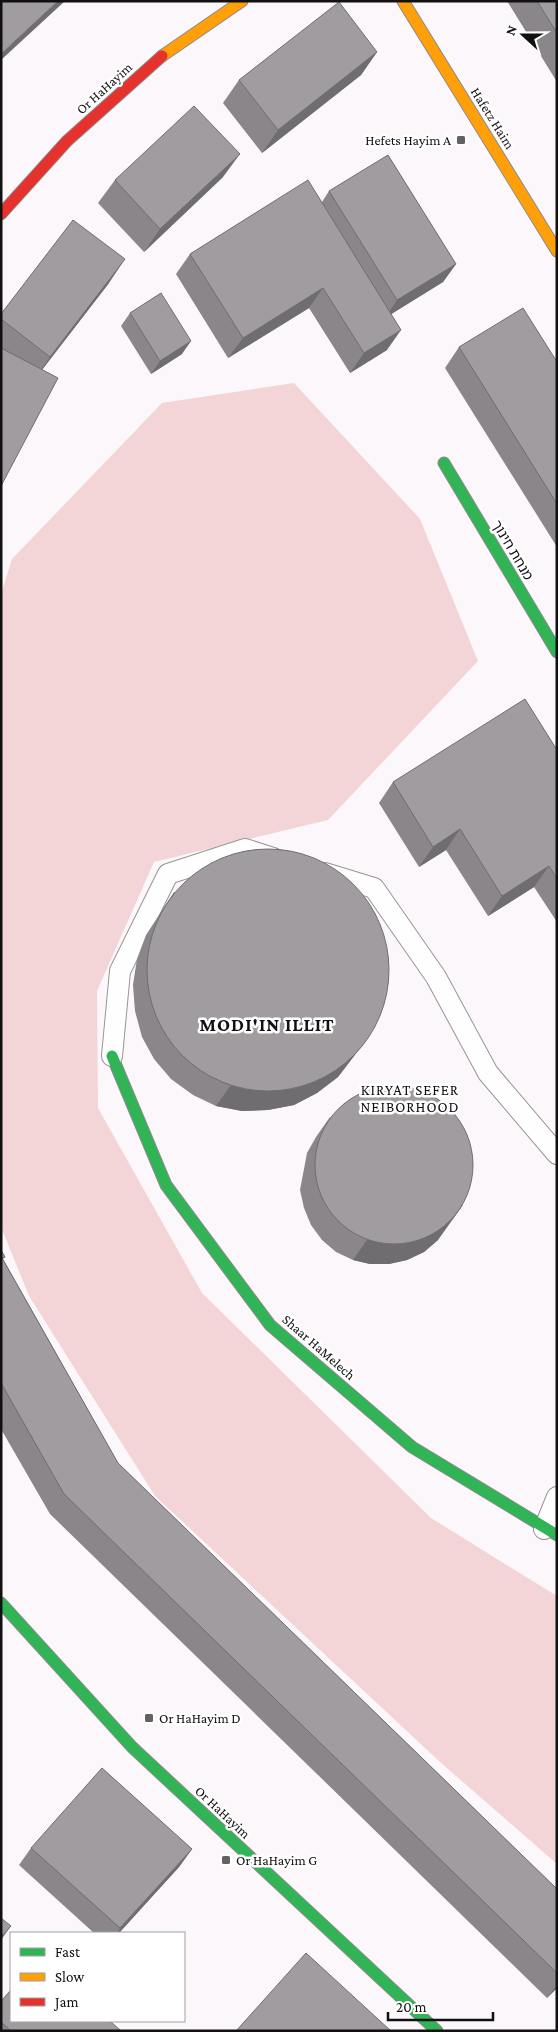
<svg xmlns="http://www.w3.org/2000/svg" width="558" height="2032" viewBox="0 0 558 2032" font-family="'Crimson Pro','Noto Sans Hebrew',serif">
<style>
.green{fill:#f4d5d7}
.lines{fill:none;stroke-linecap:round;stroke-linejoin:round}
.lane-casing{stroke:#979596;stroke-width:22}
.fast-casing{stroke:#8d8b8d;stroke-width:13}
.slow-casing{stroke:#8d8b8d;stroke-width:13}
.jam-casing{stroke:#8d8b8d;stroke-width:13}
.lane{stroke:#fffefe;stroke-width:20}
.fast{stroke:#30b455;stroke-width:11}
.slow{stroke:#ff9f0a;stroke-width:11}
.jam{stroke:#e5322d;stroke-width:11}
.wall{fill:#8a868a}
.shaded-wall{fill:#706d70}
.building{fill:#a09ca0;stroke:#706d70}
.poi-dot{fill:#636263;stroke:#fff;stroke-width:2}
.labels{text-anchor:middle;stroke-width:5;stroke-linejoin:round;paint-order:stroke}
.street-label{font-size:14px;fill:#111;stroke:#fff}
.poi-label{font-size:14px;fill:#111;stroke:#fff;text-anchor:start}
.neighbourhood-label{font-size:15px;letter-spacing:1px;fill:#111;stroke:#fff}
.district-label{font-size:19px;font-weight:bold;letter-spacing:1px;fill:#111;stroke:#fff}
</style>
<rect width="100%" height="100%" fill="#fcf7fb"/>
<!-- green -->
<polygon class="green" points="294,383 420,519 478,661 328,820 154,862 97,991 98,1108 202,1293 431,1518 557,1596 557,1864 440,1762 155,1496 29,1296 1,1227 1,594 12,559 162,403"/>
<g class="lines">
<!-- lane casing -->
<g class="lane-casing">
<g id="lane">
<polyline points="325,873 374,888 436,977 488,1073 557,1154"/>
<polyline points="112,1056 120,971 168,874 245,849 273,858"/>
<polyline points="544,1529 557,1497"/>
</g>
</g>
<!-- fast casing -->
<g class="fast-casing">
<g id="fast">
<polyline points="444,463 557,652"/>
<polyline points="112,1056 166,1185 270,1325 412,1447 557,1535"/>
<polyline points="1,1603 132,1747 437,2031"/>
</g>
</g>
<!-- slow casing -->
<g class="slow-casing">
<g id="slow">
<polyline points="403,1 557,251"/>
<polyline points="162,56 242,1"/>
</g>
</g>
<!-- jam casing -->
<g class="jam-casing">
<polyline id="jam" points="1,214 67,141 162,56"/>
</g>
<!-- lane -->
<use href="#lane" class="lane"/>
<!-- fast -->
<use href="#fast" class="fast"/>
<!-- slow -->
<use href="#slow" class="slow"/>
<!-- jam -->
<use href="#jam" class="jam"/>
</g>
<!-- wall -->
<g class="wall">
<polygon points="507,1 557,1 557,82"/>
<polygon points="377,52 361,75 262,153 223,103 239,80"/>
<polygon points="223,177 144,252 98,203 115,180"/>
<polygon points="329,191 456,264 443,282 391,314 387,350 350,373 309,308 228,358 176,274 190,254 322,202"/>
<polygon points="109,283 42,370 1,486 1,314"/>
<polygon points="130,313 182,354 151,374 121,326"/>
<polygon points="459,347 557,362 557,547 445,368"/>
<polygon points="557,750 557,922 534,887 488,916 446,850 419,867 379,803 393,782"/>
<polygon points="174,892 369,1036 354,1056 338,1077 317,1093 294,1105 268,1110 242,1111 216,1106 193,1095 171,1079 154,1059 142,1037 135,1011 133,985 137,959 146,935"/>
<polygon points="330,1117 438,1240 424,1252 407,1260 389,1264 370,1264 353,1260 336,1252 322,1240 311,1225 304,1208 300,1190 307,1153 316,1137"/>
<polygon points="1,1250 5,1257 3,1259 118,1463 557,1889 557,1988 547,1998 50,1514 1,1429"/>
<polygon points="31,1848 192,1849 179,1867 119,1933 94,1933 19,1865"/>
<polygon points="1,2001 121,2031 1,2031"/>
</g>
<!-- shaded-wall -->
<g class="shaded-wall">
<polygon points="58,1 65,1 1,60 1,54"/>
<polygon points="377,52 361,75 262,153 278,130"/>
<polygon points="240,154 223,177 144,252 160,229"/>
<polygon points="125,259 109,283 34,380 50,357"/>
<polygon points="456,264 443,282 385,318 397,300"/>
<polygon points="323,288 309,308 228,358 243,338"/>
<polygon points="401,330 387,350 350,373 364,353"/>
<polygon points="191,341 182,354 151,374 160,361"/>
<polygon points="460,829 446,850 419,867 433,847"/>
<polygon points="549,866 534,887 488,916 502,896"/>
<polygon points="369,1036 354,1056 338,1077 317,1093 294,1105 268,1110 242,1111 216,1106 231,1085"/>
<polygon points="463,1205 438,1240 424,1252 407,1260 389,1264 370,1264 353,1260 367,1240"/>
<polygon points="192,1849 179,1867 119,1933 117,1933 120,1928"/>
<polygon points="11,1926 1,1940 1,1937"/>
<polygon points="557,1985 557,1988 547,1998"/>
</g>
<!-- building -->
<g class="building">
<polygon points="1,1 58,1 1,54"/>
<polygon points="537,1 557,1 557,33"/>
<polygon points="339,2 377,52 278,130 239,80"/>
<polygon points="194,106 240,154 160,229 115,180"/>
<polygon points="388,155 456,264 397,300 329,191"/>
<polygon points="308,180 401,330 364,353 323,288 243,338 190,254"/>
<polygon points="73,220 125,259 50,357 1,319 1,314"/>
<polygon points="161,293 191,341 160,361 130,313"/>
<polygon points="523,308 557,362 557,504 459,347"/>
<polygon points="1,348 58,378 1,486"/>
<polygon points="525,699 557,750 557,879 549,866 502,896 460,829 433,847 393,782"/>
<circle cx="268" cy="970" r="121"/>
<circle cx="394" cy="1165" r="79"/>
<polygon points="1,1250 5,1257 2,1258 118,1463 557,1889 557,1973 64,1494 1,1383"/>
<polygon points="102,1768 192,1849 120,1928 31,1848"/>
<polygon points="1,1918 11,1926 1,1937"/>
<polygon points="306,1953 391,2031 236,2031"/>
<polygon points="11,1990 11,2021 110,2021 121,2031 11,2031 1,2022 1,2001"/>
</g>
<!-- markers -->
<g class="poi-dot">
<rect x="456" y="135" width="10" height="10" rx="2.5"/>
<rect x="144" y="1713" width="10" height="10" rx="2.5"/>
<rect x="221" y="1855" width="10" height="10" rx="2.5"/>
</g>
<g class="labels">
<!-- street labels -->
<g class="street-label">
<text transform="translate(104 88) rotate(-42)" y="5">Or HaHayim</text>
<text transform="translate(493 118) rotate(58)" y="5">Hafetz Haim</text>
<text transform="translate(513 550) rotate(59)" y="5">מנחת חינוך</text>
<text transform="translate(319 1347) rotate(41)" y="5">Shaar HaMelech</text>
<text transform="translate(223 1812) rotate(43)" y="5">Or HaHayim</text>
</g>
<!-- poi labels -->
<g class="poi-label">
<text x="451" y="145" text-anchor="end">Hefets Hayim A</text>
<text x="159" y="1723">Or HaHayim D</text>
<text x="236" y="1865">Or HaHayim G</text>
</g>
<!-- neighbourhood labels -->
<g class="neighbourhood-label">
<text x="410" y="1095">KIRYAT SEFER<tspan x="410" dy="17">NEIBORHOOD</tspan></text>
</g>
<!-- district labels -->
<g class="district-label">
<text x="267" y="1031">MODI'IN ILLIT</text>
</g>
</g>
<!-- border -->
<rect width="558" height="2032" fill="none" stroke="#111111" stroke-width="5"/>
<!-- legend -->
<rect x="10" y="1932" width="175" height="90" fill="#ffffff" stroke="#a0a0a0"/>
<rect x="20" y="1948" width="25" height="8" fill="#30b455" stroke="#a0a0a0"/>
<text x="55" y="1957" font-size="15" fill="#111111">Fast</text>
<rect x="20" y="1973" width="25" height="8" fill="#ff9f0a" stroke="#a0a0a0"/>
<text x="55" y="1982" font-size="15" fill="#111111">Slow</text>
<rect x="20" y="1998" width="25" height="8" fill="#e5322d" stroke="#a0a0a0"/>
<text x="55" y="2007" font-size="15" fill="#111111">Jam</text>
<!-- north arrow -->
<g transform="translate(523 35) rotate(291)" stroke="#ffffff" stroke-width="4" paint-order="stroke">
<path d="M0-4L9 19L0 12L-9 19Z" fill="#111111"/>
<text y="-8" font-size="14" font-weight="bold" text-anchor="middle" fill="#111111">N</text>
</g>
<!-- scale -->
<path d="M388 2012v8h105v-8" fill="none" stroke="#111111" stroke-width="2.5"/>
<text x="396" y="2012" font-size="15" fill="#111111" stroke="#ffffff" stroke-width="4" paint-order="stroke">20 m</text>
</svg>
